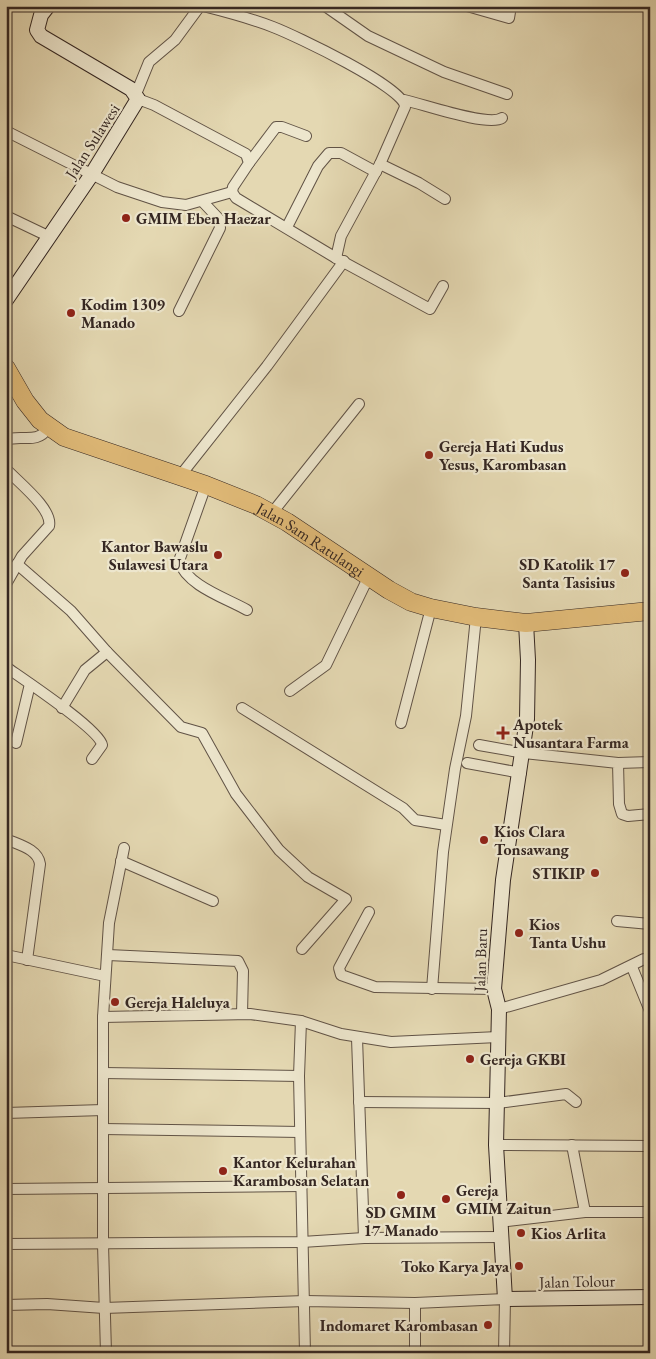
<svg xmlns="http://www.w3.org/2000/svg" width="656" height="1359" viewBox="0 0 656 1359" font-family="'EB Garamond',serif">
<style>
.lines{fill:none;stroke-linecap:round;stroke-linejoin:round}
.street-casing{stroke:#615346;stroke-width:12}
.secondary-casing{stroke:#352722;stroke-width:16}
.highway-casing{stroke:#352722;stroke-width:19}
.street{stroke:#ede6cd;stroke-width:10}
.secondary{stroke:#ede6cd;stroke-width:14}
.highway{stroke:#e2bc79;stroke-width:18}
.poi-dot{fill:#8f2418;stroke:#ede6cd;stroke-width:2}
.labels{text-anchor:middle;stroke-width:4.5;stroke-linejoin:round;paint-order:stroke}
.street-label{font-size:16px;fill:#352722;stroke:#ede6cd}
.poi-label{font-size:16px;font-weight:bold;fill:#352722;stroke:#ede6cd;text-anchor:start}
</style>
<rect width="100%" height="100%" fill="#e4d8b2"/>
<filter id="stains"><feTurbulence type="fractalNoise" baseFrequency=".004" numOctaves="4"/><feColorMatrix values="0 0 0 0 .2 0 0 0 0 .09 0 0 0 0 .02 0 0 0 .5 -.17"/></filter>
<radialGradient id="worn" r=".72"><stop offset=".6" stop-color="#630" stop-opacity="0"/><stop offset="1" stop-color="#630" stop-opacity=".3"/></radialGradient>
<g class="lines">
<!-- street casing -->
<g class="street-casing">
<g id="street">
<path d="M203 6C227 12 250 18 273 27 294 35 406 88 405 107L380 164 341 236 336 258"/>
<polyline points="325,6 368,36 444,72 507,94"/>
<polyline points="467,6 509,18 511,6"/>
<polyline points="136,94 149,62 175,40 200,6"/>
<polyline points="138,99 154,105 246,154 249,163 233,187 232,192 236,198 336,258 430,309 443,286"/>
<path d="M404 100C423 104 488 127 502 118"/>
<polyline points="6,131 117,187 162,202 186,205 232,192"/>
<polyline points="249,163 276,127 282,127 306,136"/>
<polyline points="380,164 419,183 445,199"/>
<polyline points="6,216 50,237"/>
<polyline points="287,227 318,166 329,153 341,153 376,172"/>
<polyline points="179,311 220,228 219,219 202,201"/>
<path d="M6 440C21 434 37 445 48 428"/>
<path d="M6 469C18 482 53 509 49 526L22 556 6 584"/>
<polyline points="180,476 267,366 344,261"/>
<path d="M206 485 179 561C187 586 226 598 247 610"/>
<polyline points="272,513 359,404"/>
<polyline points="17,564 71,611 107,652 181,727 202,733 236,794 279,850 308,877 346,899 302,949"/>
<path d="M6 667C23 679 100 730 102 745L92 759"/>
<polyline points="290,691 326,665 369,576"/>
<polyline points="62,708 85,670 107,652"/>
<polyline points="242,708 403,808 415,820 446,825"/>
<polyline points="401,723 431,608"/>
<polyline points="16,743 30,684"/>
<polyline points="479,745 524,753 618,763 619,804 622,814 628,816 650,814"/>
<polyline points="467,763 521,773"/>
<polyline points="618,763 650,762"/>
<path d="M6 839C19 845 38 849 40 864L27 960"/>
<polyline points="121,861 213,901"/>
<polyline points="369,912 339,968 341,975 375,987 494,989"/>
<polyline points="617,921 650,924"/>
<polyline points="6,955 105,976"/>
<polyline points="108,955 238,961 243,971 242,1014"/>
<polyline points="632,967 650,1011"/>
<polyline points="432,989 443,852 455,769 466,716 476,617"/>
<polyline points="499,1009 601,980 644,959"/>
<polyline points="103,1017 250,1014 301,1021 341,1034 391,1042 498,1037"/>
<polyline points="301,1021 299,1076 305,1353"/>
<polyline points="357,1038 364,1238"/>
<polyline points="103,1073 299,1076"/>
<polyline points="359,1102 498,1103 566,1094 576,1102"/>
<polyline points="6,1113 103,1110"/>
<polyline points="103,1129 300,1132"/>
<polyline points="496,1145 650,1146"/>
<polyline points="572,1145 585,1212"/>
<polyline points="6,1189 302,1186"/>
<polyline points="499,1222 585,1212 650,1212"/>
<polyline points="6,1244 302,1242 364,1238 500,1237"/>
<polyline points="415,1303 415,1353"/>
<polyline points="6,1305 47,1304 104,1308 305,1301 415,1303 505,1299 504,1353"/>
<polyline points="106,1353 103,1244 103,1017 109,923 124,848"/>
</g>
</g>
<!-- secondary casing -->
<g class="secondary-casing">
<g id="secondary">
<polyline points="6,300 92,174 138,99 131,89 41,36 37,30 41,15 48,6"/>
<polyline points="526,623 528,660 527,719 503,880 494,989 499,1009 496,1145 505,1299 650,1297"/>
</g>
</g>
<!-- highway casing -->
<g class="highway-casing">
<g id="highway">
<path id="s1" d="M6 368 25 401 40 420 64 437 206 485 256 505 287 522 389 590 411 602 431 608 476 617 526 623 650 611"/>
</g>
</g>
<!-- street -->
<use href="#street" class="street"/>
<!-- secondary -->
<use href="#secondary" class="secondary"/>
<!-- highway -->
<use href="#highway" class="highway"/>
</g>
<!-- markers -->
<g class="poi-dot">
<circle cx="126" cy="218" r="5"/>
<circle cx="71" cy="313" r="5"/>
<circle cx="429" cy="455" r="5"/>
<circle cx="218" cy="555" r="5"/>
<circle cx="625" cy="573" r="5"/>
<path d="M500.5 725.5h5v5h5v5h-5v5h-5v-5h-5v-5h5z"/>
<circle cx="484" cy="840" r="5"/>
<circle cx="595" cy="873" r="5"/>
<circle cx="519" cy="933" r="5"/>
<circle cx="115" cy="1002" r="5"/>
<circle cx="470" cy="1059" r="5"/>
<circle cx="223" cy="1171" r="5"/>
<circle cx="401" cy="1195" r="5"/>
<circle cx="446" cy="1199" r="5"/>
<circle cx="521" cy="1233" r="5"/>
<circle cx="519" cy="1266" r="5"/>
<circle cx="488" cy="1325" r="5"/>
</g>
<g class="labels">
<!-- street labels -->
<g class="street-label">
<text transform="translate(92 141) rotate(-57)" y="6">Jalan Sulawesi</text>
<text dy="6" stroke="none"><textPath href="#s1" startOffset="360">Jalan Sam Ratulangi</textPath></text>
<text transform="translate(480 960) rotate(-88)" y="6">Jalan Baru</text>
<text transform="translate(577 1281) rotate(-1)" y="6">Jalan Tolour</text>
</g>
<!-- poi labels -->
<g class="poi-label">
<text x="136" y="224">GMIM Eben Haezar</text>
<text x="81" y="310">Kodim 1309<tspan x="81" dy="18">Manado</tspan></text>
<text x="439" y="452">Gereja Hati Kudus<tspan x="439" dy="18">Yesus, Karombasan</tspan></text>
<text x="208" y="552" text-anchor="end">Kantor Bawaslu<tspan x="208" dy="18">Sulawesi Utara</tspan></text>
<text x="615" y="570" text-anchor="end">SD Katolik 17<tspan x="615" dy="18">Santa Tasisius</tspan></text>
<text x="513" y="730">Apotek<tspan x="513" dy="18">Nusantara Farma</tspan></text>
<text x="494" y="837">Kios Clara<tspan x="494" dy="18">Tonsawang</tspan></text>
<text x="585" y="879" text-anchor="end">STIKIP</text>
<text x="529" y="930">Kios<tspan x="529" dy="18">Tanta Ushu</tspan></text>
<text x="125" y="1008">Gereja Haleluya</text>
<text x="480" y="1065">Gereja GKBI</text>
<text x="233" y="1168">Kantor Kelurahan<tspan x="233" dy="18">Karambosan Selatan</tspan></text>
<text x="456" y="1196">Gereja<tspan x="456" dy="18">GMIM Zaitun</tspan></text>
<text x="401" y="1218" text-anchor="middle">SD GMIM<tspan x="401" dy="18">17 Manado</tspan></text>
<text x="531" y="1239">Kios Arlita</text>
<text x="509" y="1272" text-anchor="end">Toko Karya Jaya</text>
<text x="478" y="1331" text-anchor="end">Indomaret Karombasan</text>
</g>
</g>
<!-- margin -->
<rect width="656" height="1359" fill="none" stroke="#e4d8b2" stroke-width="25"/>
<rect x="8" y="8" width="641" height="1344" fill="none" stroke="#352722" stroke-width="2.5"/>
<rect x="12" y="12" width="631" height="1334" fill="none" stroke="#352722"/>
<rect width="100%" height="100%" filter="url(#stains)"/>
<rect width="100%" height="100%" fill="url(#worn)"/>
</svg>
